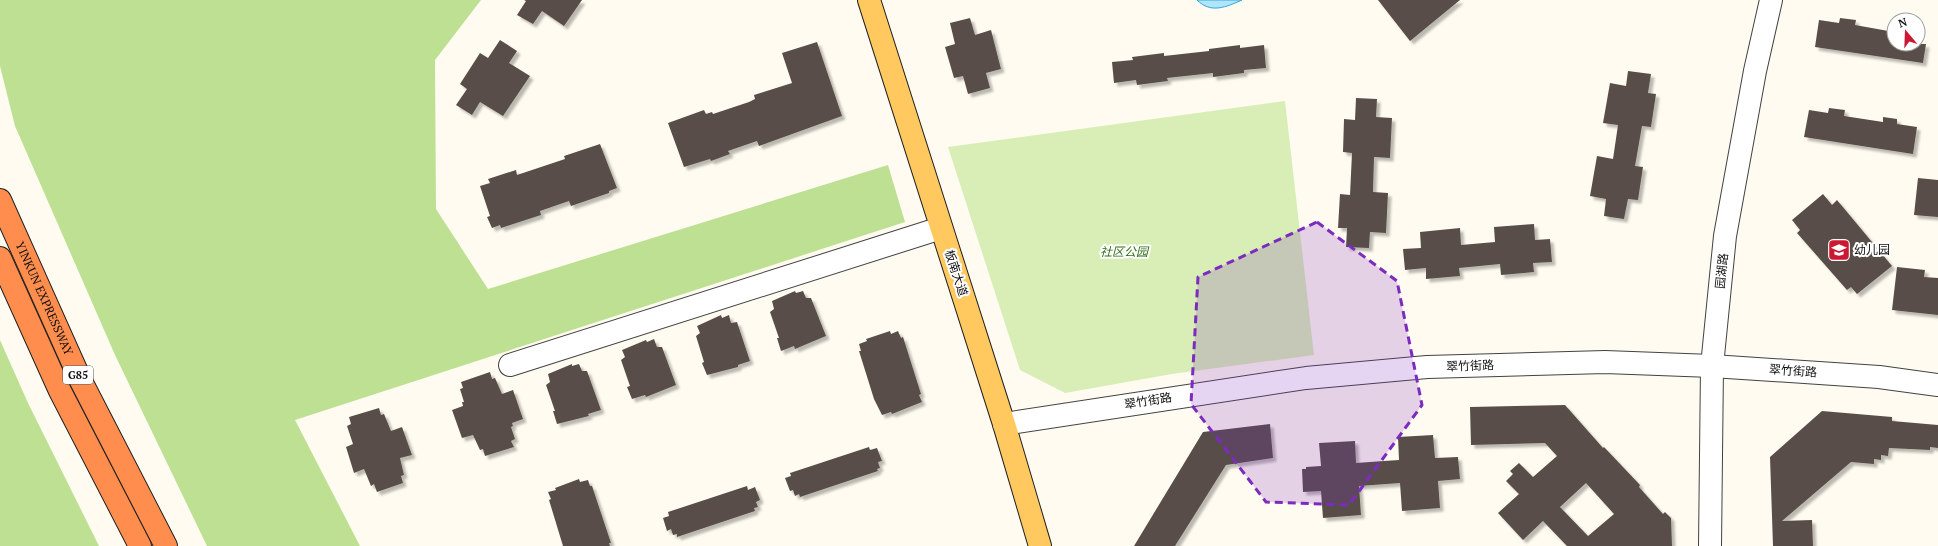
<svg xmlns="http://www.w3.org/2000/svg" width="1938" height="546" viewBox="0 0 1938 546" font-family="'PT Serif','Noto Sans SC',serif">
<style>
.green{fill:#d8eeb6}
.forest{fill:#bde093}
.water{fill:#b0e6fc;stroke:#30a6d9}
.building{fill:#584e4a;fill-rule:evenodd;filter:url(#shadow)}
.lines{fill:none;stroke-linecap:round;stroke-linejoin:round}
.minor-casing{stroke:#424242;stroke-width:24}
.major-casing{stroke:#202020;stroke-width:24}
.highway-casing{stroke:#202020;stroke-width:24}
.minor{stroke:#fff;stroke-width:22}
.major{stroke:#ffc960;stroke-width:22}
.highway{stroke:#ff8e4e;stroke-width:22}
.marked{fill:#7b2cbf;fill-opacity:0.2;stroke:#7b2cbf;stroke-width:3;stroke-dasharray:8 5;stroke-linejoin:round}
.labels{text-anchor:middle;stroke-width:4;stroke-linejoin:round;paint-order:stroke}
.shield{fill:#fff;stroke:#575757;stroke-width:1}
.shield-label{font-size:11px;font-weight:bold;fill:#0f0f0f}
.poi-label{font-size:12px;fill:#0f0f0f;stroke:#fff;text-anchor:start}
.park-label{font-size:12px;font-style:italic;fill:#326d18;stroke:#fff}
.street-label{font-size:12px;fill:#0f0f0f;stroke:#fff}
</style>
<defs>
<filter id="shadow"><feDropShadow dx="3.5" dy="3.5" stdDeviation="1" flood-color="#0004"/></filter>
</defs>
<rect width="100%" height="100%" fill="#fffbf0"/>
<!-- green -->
<polygon class="green" points="1285,101 1314,355 1172,374 1065,393 1020,370 948,147"/>
<!-- forest -->
<g class="forest">
<polygon points="0,0 481,0 435,60 436,209 488,289 888,165 905,222 295,420 360,546 207,546 115,355 15,126 0,66"/>
<polygon points="0,340 28,403 99,546 0,546"/>
</g>
<!-- water -->
<path class="water" d="M1197 0H1242C1226 7 1211 14 1197 0Z"/>
<!-- building -->
<g class="building">
<polygon points="524,0 582,0 564,26 542,11 533,24 517,15 526,1"/>
<polygon points="1378,0 1460,0 1410,41"/>
<polygon points="970,18 975,35 991,30 1001,69 986,73 990,88 968,94 963,76 954,78 945,47 955,44 950,23"/>
<polygon points="1840,18 1856,20 1855,25 1894,32 1894,44 1926,44 1923,63 1815,47 1819,20 1839,23"/>
<polygon points="500,40 517,51 509,63 530,76 503,116 480,102 472,115 456,105 467,89 460,84 480,53 488,58"/>
<polygon points="817,42 842,116 759,146 757,141 728,151 730,154 711,161 710,159 684,167 668,123 704,110 706,114 712,112 713,114 749,102 755,99 754,95 792,83 782,53"/>
<polygon points="1240,45 1240,48 1264,45 1266,68 1244,70 1244,73 1213,77 1213,73 1167,78 1168,81 1137,85 1136,80 1114,83 1112,62 1133,60 1132,57 1164,53 1164,56 1209,51 1209,49"/>
<polygon points="1628,71 1651,74 1648,93 1656,94 1651,127 1642,126 1635,166 1643,167 1638,200 1628,199 1624,219 1604,216 1606,199 1590,196 1597,156 1613,159 1618,125 1603,123 1610,83 1626,86"/>
<polygon points="1356,98 1377,99 1376,117 1392,118 1390,158 1374,157 1373,192 1388,193 1386,233 1370,232 1369,248 1346,247 1347,228 1338,228 1340,194 1350,195 1352,153 1343,152 1344,119 1355,120"/>
<polygon points="1829,108 1845,110 1844,116 1883,122 1883,117 1897,119 1897,124 1917,127 1913,154 1804,137 1809,110 1828,113"/>
<polygon points="600,144 617,188 609,191 609,193 571,206 569,201 540,211 541,215 501,228 500,225 492,228 487,217 490,216 480,186 490,183 488,179 516,170 517,175 565,159 564,156"/>
<polygon points="1918,178 1938,180 1938,217 1914,215"/>
<polygon points="1823,194 1832,205 1837,200 1892,266 1857,294 1851,287 1847,290 1797,233 1800,230 1792,220"/>
<polygon points="1534,224 1535,240 1550,239 1552,262 1533,263 1534,272 1501,275 1500,264 1459,268 1460,276 1426,279 1426,268 1405,270 1403,249 1421,248 1420,232 1460,228 1461,245 1495,242 1494,227"/>
<polygon points="1897,267 1925,270 1924,277 1938,278 1938,315 1892,310"/>
<polygon points="795,291 796,293 803,291 806,298 811,298 826,336 795,349 794,346 781,351 777,338 779,338 770,312 774,309 772,301"/>
<polygon points="721,315 722,318 729,315 731,323 737,322 750,361 738,365 738,367 707,375 702,363 704,362 696,336 700,333 697,326"/>
<polygon points="890,331 891,334 898,331 901,338 903,337 921,394 919,395 922,402 892,414 891,412 882,415 874,399 859,351 861,351 859,344 867,341 866,339"/>
<polygon points="654,339 657,347 662,347 676,385 646,397 645,395 632,399 627,387 630,386 621,360 625,357 622,350 646,340 647,342"/>
<polygon points="572,364 572,366 579,364 582,371 587,371 601,410 588,414 589,416 557,424 553,411 555,411 546,385 550,382 548,374"/>
<polygon points="490,372 492,379 495,378 502,394 513,390 523,419 512,423 513,426 511,427 515,439 511,441 514,447 485,456 483,449 480,450 473,435 462,438 452,410 463,406 462,402 464,402 460,389 463,388 461,382"/>
<path d="M1565 405 1603 448 1604 447 1640 485 1639 487 1663 514 1665 512 1671 518 1672 546H1567L1543 521 1523 540 1498 513 1519 494 1506 481 1513 474 1510 471 1519 463 1533 477 1557 456 1545 443 1471 445 1470 407ZM1586 483 1614 514 1588 536 1560 507Z"/>
<polygon points="379,408 381,415 384,414 391,431 402,427 412,455 400,458 404,475 401,476 403,483 377,492 374,484 371,486 364,469 354,473 346,447 353,444 347,426 351,424 349,417"/>
<polygon points="1822,411 1892,417 1892,421 1938,425 1938,448 1930,447 1930,450 1889,448 1888,456 1881,455 1881,460 1874,459 1874,464 1851,462 1782,521 1812,520 1813,546 1773,546 1770,457"/>
<polygon points="1270,424 1273,458 1226,465 1175,546 1134,546 1203,432"/>
<polygon points="1433,435 1435,458 1458,457 1460,479 1438,481 1440,508 1402,511 1400,483 1359,486 1361,515 1323,518 1321,491 1303,492 1302,469 1306,469 1306,467 1321,466 1319,443 1355,441 1356,463 1384,461 1399,460 1398,437"/>
<polygon points="869,447 870,450 877,448 882,461 878,462 880,468 877,469 878,471 800,497 799,494 795,496 793,490 790,491 785,478 791,476 790,473"/>
<polygon points="579,479 580,482 588,480 590,486 592,486 611,543 609,543 610,546 563,546 549,500 551,499 548,492 556,490 555,488"/>
<polygon points="747,486 748,490 755,487 760,500 756,502 758,507 754,508 755,511 677,537 677,534 673,535 671,529 667,531 663,518 669,516 668,512"/>
</g>
<g class="lines">
<!-- minor casing -->
<g class="minor-casing">
<g id="minor">
<polyline points="510,365 941,228"/>
<polyline points="1004,424 1306,378 1427,367 1605,362 1712,366 1879,377 1938,385"/>
<polyline points="1710,546 1712,366 1725,236 1755,71 1771,0"/>
</g>
</g>
<!-- major casing -->
<g class="major-casing">
<polyline id="major" points="869,0 1004,424 1040,546"/>
</g>
<!-- highway casing -->
<g class="highway-casing">
<g id="highway">
<path id="s1" d="M0 200 81 381 166 546"/>
<polyline points="0,258 60,391 140,546"/>
</g>
</g>
<!-- minor -->
<use href="#minor" class="minor"/>
<!-- major -->
<use href="#major" class="major"/>
<!-- highway -->
<use href="#highway" class="highway"/>
</g>
<!-- marked area -->
<path class="marked" d="M1317 222 1397 281 1422 405 1349 505 1266 502 1191 404 1198 277Z"/>
<!-- icons -->
<defs>
<g id="school-square" transform="scale(1.15)"><rect x="-9" y="-9" width="18" height="18" rx="4" fill="#cc1933" stroke="#fff"/><path d="M0-5L7-2L0 1L-7-2ZM-4 1L0 2.5L4 1V4Q0 6-4 4Z" fill="#fff"/></g>
</defs>
<g fill-rule="evenodd">
<use href="#school-square" x="1839" y="250"/>
</g>
<g class="labels">
<!-- shield labels -->
<rect class="shield" x="63" y="366" width="30" height="18" rx="3"/>
<g class="shield-label">
<text x="78" y="379">G85</text>
</g>
<!-- poi labels -->
<g class="poi-label">
<text x="1854" y="254">幼儿园</text>
</g>
<!-- park labels -->
<g class="park-label">
<text x="1124" y="256">社区公园</text>
</g>
<!-- street labels -->
<g class="street-label">
<text transform="translate(1722 271) rotate(-84)" y="4">园湖路</text>
<text transform="translate(956 273) rotate(72)" y="4">板南大道</text>
<text dy="4" stroke="none"><textPath href="#s1" startOffset="108">YINKUN EXPRESSWAY</textPath></text>
<text transform="translate(1470 366) rotate(-2)" y="4">翠竹街路</text>
<text transform="translate(1793 371) rotate(4)" y="4">翠竹街路</text>
<text transform="translate(1148 401) rotate(-9)" y="4">翠竹街路</text>
</g>
</g>
<!-- north arrow -->
<g transform="translate(1906 32) rotate(341)"><circle r="19" fill="#ffffff" stroke="#9f9f9f"/>
<path d="M0-3L7 15L0 10L-7 15Z" fill="#cc1933"/>
<text y="-6" font-size="11" font-weight="bold" text-anchor="middle" fill="#0f0f0f">N</text>
</g>
</svg>
